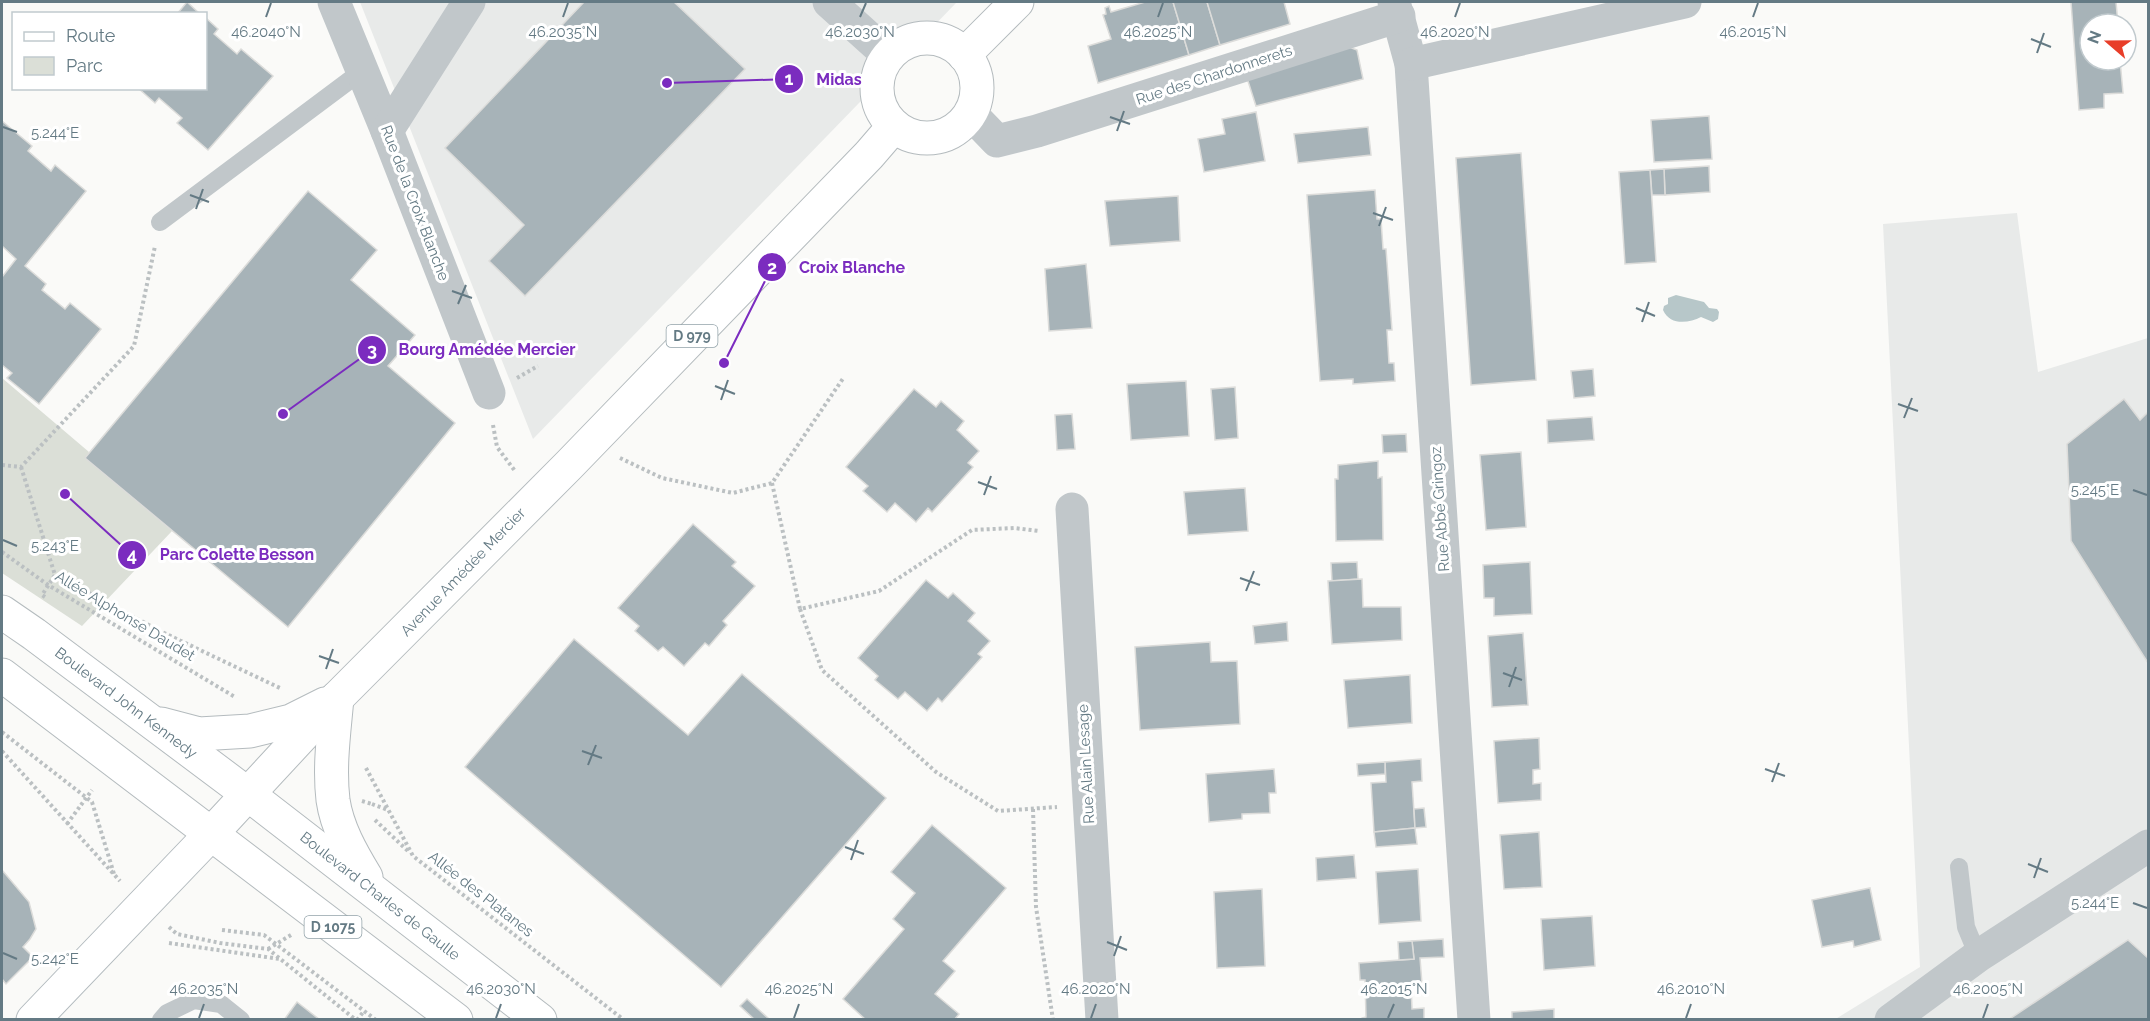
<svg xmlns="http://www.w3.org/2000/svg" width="2150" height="1021" viewBox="0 0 2150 1021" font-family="Raleway,sans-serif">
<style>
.built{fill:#e8eae9}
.green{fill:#dbdfd7}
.water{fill:#b7c7c9}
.building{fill:#a7b3b8;stroke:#dcdcda;stroke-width:1.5}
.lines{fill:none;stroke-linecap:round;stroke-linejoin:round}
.secondary-casing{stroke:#b3bbbf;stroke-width:35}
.primary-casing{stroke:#b4bbbe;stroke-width:35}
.path{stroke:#bbc0c2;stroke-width:4;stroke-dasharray:3 3;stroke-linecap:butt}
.service{stroke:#c1c7ca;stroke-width:18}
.minor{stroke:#c1c7ca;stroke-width:33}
.secondary{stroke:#fff;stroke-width:33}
.primary{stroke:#fff;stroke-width:33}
.path-bridge{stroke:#bbc0c2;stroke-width:4;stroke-dasharray:3 3;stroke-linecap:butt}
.ticks{fill:none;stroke:#647a84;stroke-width:2}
.labels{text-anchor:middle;stroke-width:6;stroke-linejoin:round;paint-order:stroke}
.shield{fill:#fff;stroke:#92a2a9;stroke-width:1.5}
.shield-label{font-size:14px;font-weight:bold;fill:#647a84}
.street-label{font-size:15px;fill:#647a84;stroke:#fff}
.ticks-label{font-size:15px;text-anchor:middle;fill:#647a84;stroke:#fff;stroke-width:6;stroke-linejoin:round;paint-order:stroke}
.leader{fill:none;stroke:#7b2cbf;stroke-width:2}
.callout-dot{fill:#7b2cbf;stroke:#fff;stroke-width:2}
.mark-label{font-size:18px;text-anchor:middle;font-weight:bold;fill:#fff}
.callout-label{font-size:16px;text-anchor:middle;font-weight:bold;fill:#7b2cbf;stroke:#fff;stroke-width:6;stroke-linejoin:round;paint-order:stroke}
</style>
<rect width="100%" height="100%" fill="#fafaf8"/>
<!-- built -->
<g class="built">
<polygon points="360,2 957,2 533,439"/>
<polygon points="2017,213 2038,372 2148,338 2148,1019 1834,1020 1920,967 1883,224"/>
</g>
<!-- green -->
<polygon class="green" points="2,378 89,452 85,458 172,531 82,626 2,573"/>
<!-- water -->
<path class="water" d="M1676 295 1704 302 1709 308 1717 309 1719 312 1718 319 1713 322 1701 317C1689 323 1670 326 1663 310L1664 306 1668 304V298Z"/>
<!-- building -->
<g class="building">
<polygon points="187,2 200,14 177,14"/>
<polygon points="584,2 674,2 745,69 525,296 489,261 524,225 445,148"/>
<polygon points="1145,2 1173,2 1189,55 1098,83 1088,46 1111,39 1103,15 1106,14 1105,8 1109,6 1111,12"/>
<polygon points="1173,2 1207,2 1220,45 1189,55"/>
<polygon points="1207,2 1284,2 1290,24 1220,45"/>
<polygon points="2071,2 2116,2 2118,24 2090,24 2090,60 2120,60 2123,93 2104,94 2104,108 2079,110"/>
<polygon points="206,18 218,29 214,34 237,54 241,49 273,76 208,150 177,123 182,118 159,98 155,103 138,88 206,88"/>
<polygon points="1349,47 1357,50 1363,79 1256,106 1247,78"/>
<polygon points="1256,112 1265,161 1204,172 1198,139 1225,134 1222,119"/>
<polygon points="1709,116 1712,159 1654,162 1651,120"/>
<polygon points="2,121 32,146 28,151 51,171 55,165 86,191 25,266 46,284 42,290 65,309 70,303 101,329 39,404 7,378 12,373 2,365 2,277 16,259 2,246"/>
<polygon points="1368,127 1371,155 1298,163 1294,134"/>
<polygon points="1521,153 1536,380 1471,385 1456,158"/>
<polygon points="1709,166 1710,192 1665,195 1664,169"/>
<polygon points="1664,169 1665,195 1652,195 1650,170"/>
<polygon points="1650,170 1656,262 1625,264 1619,172"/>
<polygon points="1375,190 1377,219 1381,219 1383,249 1386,249 1392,330 1387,330 1389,363 1394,363 1395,381 1353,384 1353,379 1320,381 1307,195"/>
<polygon points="308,191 377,250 351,280 415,335 388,366 455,423 288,627 85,458"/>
<polygon points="1178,196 1180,241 1110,246 1105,201"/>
<polygon points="1086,264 1092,328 1049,331 1045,269"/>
<polygon points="1593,369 1595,396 1574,398 1571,371"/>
<polygon points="1186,381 1189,436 1131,440 1127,384"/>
<polygon points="1235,387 1238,438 1215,440 1211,389"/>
<polygon points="914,389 936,407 941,401 964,421 957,430 979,451 968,463 973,467 932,512 928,508 916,522 895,503 887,512 863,491 868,486 846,467"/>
<polygon points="2124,399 2140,420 2148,412 2148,663 2071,541 2067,444"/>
<polygon points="1072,414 1075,449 1057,450 1055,415"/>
<polygon points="1592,417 1594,440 1548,443 1547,420"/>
<polygon points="1406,434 1407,452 1383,453 1382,435"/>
<polygon points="1521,452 1526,527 1486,530 1480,455"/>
<polygon points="1378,461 1378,478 1382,477 1383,540 1336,541 1335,479 1338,479 1338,465"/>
<polygon points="1245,488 1248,531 1188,535 1184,492"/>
<polygon points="693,524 736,562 732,566 755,586 723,621 727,625 709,646 705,643 684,666 663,647 658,651 635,631 639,626 618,608"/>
<polygon points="1357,562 1358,579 1332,581 1331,563"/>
<polygon points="1530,562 1532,614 1494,616 1494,598 1484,598 1483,565"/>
<polygon points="1362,579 1363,607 1401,607 1402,640 1332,644 1328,581"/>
<polygon points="926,580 948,598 953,593 975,613 968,621 990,641 978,654 982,657 942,702 938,698 927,711 905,692 898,699 875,680 878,676 858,658"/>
<polygon points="1287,622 1288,641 1255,644 1253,626"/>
<polygon points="1523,633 1528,705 1492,707 1488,636"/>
<polygon points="574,639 688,735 742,674 886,798 721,987 465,767"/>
<polygon points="1210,642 1211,662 1237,661 1240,724 1140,730 1135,647"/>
<polygon points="1410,675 1412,723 1348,728 1344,680"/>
<polygon points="1539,738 1540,769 1533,770 1533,784 1541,783 1541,800 1498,803 1494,741"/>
<polygon points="1421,759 1422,781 1412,782 1415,828 1374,832 1371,783 1386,782 1385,762"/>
<polygon points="1385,762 1385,774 1358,776 1357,764"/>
<polygon points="1274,769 1276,793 1269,793 1270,813 1242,814 1242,819 1209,822 1206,774"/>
<polygon points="1424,808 1426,827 1415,828 1414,809"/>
<polygon points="932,825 1006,888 943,961 955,971 935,994 959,1014 954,1020 866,1020 843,999 904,929 893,919 915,893 891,872"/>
<polygon points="1415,828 1417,844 1376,847 1374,832"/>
<polygon points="1539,832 1542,887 1504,889 1500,835"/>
<polygon points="1354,855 1356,878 1317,881 1316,858"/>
<polygon points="1418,869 1421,921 1379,924 1376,872"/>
<polygon points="2,870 29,902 36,929 30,939 23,947 33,957 6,984 2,979"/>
<polygon points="1870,888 1881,940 1854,947 1853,941 1822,947 1812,900"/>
<polygon points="1262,889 1265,966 1217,968 1214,892"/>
<polygon points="1592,916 1595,966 1544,970 1541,919"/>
<polygon points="1443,939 1444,957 1420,958 1422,984 1411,985 1412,1009 1424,1008 1424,1020 1362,1020 1362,1018 1366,1017 1365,980 1360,980 1359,963 1414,959 1412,941"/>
<polygon points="2128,940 2148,958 2148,1020 2008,1020"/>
<polygon points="1412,941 1414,959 1399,960 1398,942"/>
<polygon points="747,999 769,1019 755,1020 740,1006"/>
<polygon points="297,1002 320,1020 284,1020"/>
<polygon points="1554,1009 1554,1020 1512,1020 1512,1012"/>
</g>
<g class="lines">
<!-- secondary casing -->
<g class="secondary-casing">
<polyline id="secondary" points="33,1020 211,834"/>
</g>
<!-- primary casing -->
<g class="primary-casing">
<g id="primary">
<circle cx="927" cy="88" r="50"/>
<polyline points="964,55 1017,2"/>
<polyline points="2,612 34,634 249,795 540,1020"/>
<polyline points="2,675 456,1020"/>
<path d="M337 698C334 732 329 766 333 800 337 828 352 854 366 877"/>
<polyline points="161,724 199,734 250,731 291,721 325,704"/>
<polyline points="211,834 337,698 569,465 869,155 894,126"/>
</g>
</g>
<!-- path -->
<g class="path">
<polyline points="517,378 538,366"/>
<polyline points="493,425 497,447 515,471"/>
<polyline points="620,458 662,478 733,493 772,483 844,377"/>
<polyline points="2,465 21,467 134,346 155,246"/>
<polyline points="21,467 55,575"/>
<polyline points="772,483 800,609 879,591 972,530 1014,528 1039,531"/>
<polyline points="2,552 48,585 235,697"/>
<polyline points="45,597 42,595 55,575 160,631 280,688"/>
<polyline points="800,609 822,670 936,772 998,811 1057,807"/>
<polyline points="2,732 92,802 114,874"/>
<polyline points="2,751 120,881"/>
<polyline points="366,768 413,856 624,1020"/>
<polyline points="372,804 388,810"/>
<polyline points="1033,809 1036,907 1053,1020"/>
<polyline points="375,820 409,852"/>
<polyline points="67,824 81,805"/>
<polyline points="169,927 177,934 220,943 268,949 356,1020"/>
<polyline points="222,930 264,935 376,1020"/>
<polyline points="169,943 280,959"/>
<polyline points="357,1020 364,1011"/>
</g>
<!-- service -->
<g class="service">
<polyline points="160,222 362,71"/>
<polyline points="1959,867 1966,927 1978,956"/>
<polyline points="161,1020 167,1013 194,1000 221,1004 241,1020"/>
</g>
<!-- minor -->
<g class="minor">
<polyline points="334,2 387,131 489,393"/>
<polyline points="829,2 889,56"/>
<polyline points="1394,2 1411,64 1474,1020"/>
<polyline points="1411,64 1685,2"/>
<polyline points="970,113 997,141 1037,131 1399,16"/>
<polyline points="387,131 469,2"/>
<polyline points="1072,509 1102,1020"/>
<polyline points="1891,1020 1978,956 2148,846"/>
</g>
<!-- secondary -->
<use href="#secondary" class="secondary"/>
<!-- primary -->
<use href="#primary" class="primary"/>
<!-- path-bridge -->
<g class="path-bridge">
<polyline points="362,801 372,804"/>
<polyline points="81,805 92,790"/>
<polyline points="268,949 291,935"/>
</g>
</g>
<!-- ticks -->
<path class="ticks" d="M266 17 271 3M563 17 568 3M860 17 866 3M1158 17 1163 3M1455 17 1460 3M1753 17 1758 3M2031 39 2051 47M2037 53 2044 33M1110 117 1130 124M3 127 17 132M1117 131 1124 111M190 195 209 202M196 209 203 189M1373 213 1393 220M1379 226 1386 207M452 291 472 298M458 304 466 285M1636 308 1655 316M1642 322 1649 302M715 386 735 394M721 400 728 380M1898 404 1918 411M1904 418 1912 398M978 482 997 489M2133 490 2147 495M984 495 991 476M3 540 17 546M1240 578 1260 585M1246 591 1254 571M319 656 339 663M326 669 333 649M1503 673 1522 680M1509 687 1516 667M582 751 602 758M588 765 596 745M1765 769 1785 776M1772 782 1779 763M845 847 864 854M851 860 858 840M2028 864 2048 872M2034 878 2041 858M2133 903 2147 908M1107 942 1127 950M3 953 17 959M1114 956 1121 936M199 1018 204 1004M496 1018 501 1004M794 1018 799 1004M1091 1018 1096 1004M1388 1018 1394 1004M1686 1018 1691 1004M1983 1018 1988 1004"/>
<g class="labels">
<!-- shield labels -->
<g class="shield">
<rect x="666.5" y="325" width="51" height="22" rx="4.5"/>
<rect x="304.5" y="916" width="57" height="22" rx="4.5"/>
</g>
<g class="shield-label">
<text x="692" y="341">D 979</text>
<text x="333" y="932">D 1075</text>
</g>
<!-- street labels -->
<g class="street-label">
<text transform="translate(1214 75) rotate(-18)" y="5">Rue des Chardonnerets</text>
<text transform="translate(415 203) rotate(69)" y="5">Rue de la Croix Blanche</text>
<text transform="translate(1440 509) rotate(-94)" y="5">Rue Abbé Gringoz</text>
<text transform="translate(463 572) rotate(-46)" y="5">Avenue Amédée Mercier</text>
<text transform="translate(125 616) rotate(31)" y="5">Allée Alphonse Daudet</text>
<text transform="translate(126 703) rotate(37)" y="5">Boulevard John Kennedy</text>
<text transform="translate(1086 764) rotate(-93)" y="5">Rue Alain Lesage</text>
<text transform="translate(481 894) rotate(38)" y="5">Allée des Platanes</text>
<text transform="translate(380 896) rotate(38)" y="5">Boulevard Charles de Gaulle</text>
</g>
</g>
<g class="ticks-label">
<text x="266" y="37">46.2040°N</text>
<text x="563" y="37">46.2035°N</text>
<text x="860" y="37">46.2030°N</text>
<text x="1158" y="37">46.2025°N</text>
<text x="1455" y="37">46.2020°N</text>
<text x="1753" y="37">46.2015°N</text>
<text x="55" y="138">5.244°E</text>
<text x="2095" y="495">5.245°E</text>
<text x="55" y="551">5.243°E</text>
<text x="2095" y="908">5.244°E</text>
<text x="55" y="964">5.242°E</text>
<text x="204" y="994">46.2035°N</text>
<text x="501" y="994">46.2030°N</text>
<text x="799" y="994">46.2025°N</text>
<text x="1096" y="994">46.2020°N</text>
<text x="1394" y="994">46.2015°N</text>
<text x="1691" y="994">46.2010°N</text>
<text x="1988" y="994">46.2005°N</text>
</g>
<!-- callouts -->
<path class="leader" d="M667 83L789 79M724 363L772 267M283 414L372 350M65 494L132 555"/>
<g class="callout-dot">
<circle cx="667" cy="83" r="6"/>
<circle cx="724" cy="363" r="6"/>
<circle cx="283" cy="414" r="6"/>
<circle cx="65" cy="494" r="6"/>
<circle cx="789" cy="79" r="15"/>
<circle cx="772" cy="267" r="15"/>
<circle cx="372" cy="350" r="15"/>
<circle cx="132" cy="555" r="15"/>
</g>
<g class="mark-label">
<text x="789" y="85">1</text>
<text x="772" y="274">2</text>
<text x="372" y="356">3</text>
<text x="132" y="561">4</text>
</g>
<g class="callout-label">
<text x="839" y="85">Midas</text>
<text x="852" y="273">Croix Blanche</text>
<text x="487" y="355">Bourg Amédée Mercier</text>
<text x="237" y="560">Parc Colette Besson</text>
</g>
<!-- border -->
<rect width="2150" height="1021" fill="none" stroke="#647a84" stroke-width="6"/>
<!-- legend -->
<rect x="12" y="12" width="195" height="78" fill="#ffffff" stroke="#c1cace" stroke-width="1.5"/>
<rect x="24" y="32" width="30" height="9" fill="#ffffff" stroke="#c1cace" stroke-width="1.5"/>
<text x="66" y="42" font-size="18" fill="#647a84">Route</text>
<rect x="24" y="57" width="30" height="18" fill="#dbdfd7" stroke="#c1cace" stroke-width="1.5"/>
<text x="66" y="72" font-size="18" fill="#647a84">Parc</text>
<!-- north arrow -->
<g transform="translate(2108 42) rotate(290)"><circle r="28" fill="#ffffff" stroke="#c1cace" stroke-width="1.5"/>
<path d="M0-4.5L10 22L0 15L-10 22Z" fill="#e83e29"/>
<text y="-9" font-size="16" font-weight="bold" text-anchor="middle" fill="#647a84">N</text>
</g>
</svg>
